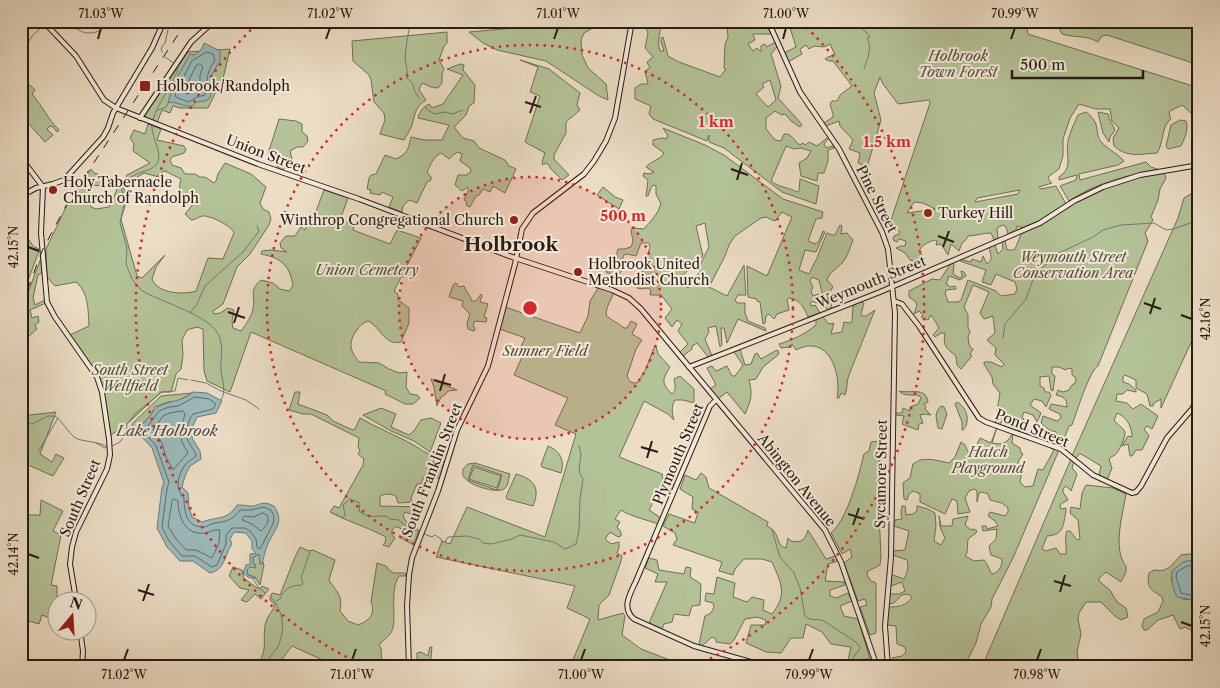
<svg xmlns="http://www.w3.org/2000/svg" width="1220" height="688" viewBox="0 0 1220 688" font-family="'Libre Caslon Text',serif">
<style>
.green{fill:#b4c297;stroke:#6e6e56;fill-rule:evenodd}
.water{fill:#9ababb;stroke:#6c7a78}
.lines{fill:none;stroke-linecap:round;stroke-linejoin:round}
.shore{stroke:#616a68;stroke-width:1}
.stream{stroke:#6c7a78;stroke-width:1}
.secondary-casing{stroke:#281b14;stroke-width:6}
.secondary{stroke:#f3e9d9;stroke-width:4}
.rail{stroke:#281b14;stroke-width:1;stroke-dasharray:9 9;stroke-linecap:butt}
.ticks{fill:none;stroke:#281b14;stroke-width:2}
.ring{fill:none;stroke:#d62828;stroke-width:2.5;stroke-dasharray:2.5 5}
.poi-dot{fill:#8f2418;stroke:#f3e9d9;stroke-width:2}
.labels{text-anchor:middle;stroke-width:4;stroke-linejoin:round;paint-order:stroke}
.park-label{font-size:14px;font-style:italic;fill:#524d3b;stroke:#f3e9d9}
.poi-label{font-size:14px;fill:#281b14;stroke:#f3e9d9;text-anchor:start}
.street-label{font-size:14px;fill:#281b14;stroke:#f3e9d9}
.water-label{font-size:15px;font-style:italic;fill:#4a4b46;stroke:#f3e9d9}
.district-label{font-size:19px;font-weight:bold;fill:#281b14;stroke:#f3e9d9}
.centre{fill:#d62828;stroke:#f3e9d9;stroke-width:2.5}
.ring-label{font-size:15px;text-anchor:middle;font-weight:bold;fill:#d62828;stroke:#f3e9d9;stroke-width:4;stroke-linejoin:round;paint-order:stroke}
.neatline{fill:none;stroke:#281b14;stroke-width:2}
.ticks-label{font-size:12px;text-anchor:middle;fill:#281b14}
</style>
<rect width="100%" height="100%" fill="#ecddc5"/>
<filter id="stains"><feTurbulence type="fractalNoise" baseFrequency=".004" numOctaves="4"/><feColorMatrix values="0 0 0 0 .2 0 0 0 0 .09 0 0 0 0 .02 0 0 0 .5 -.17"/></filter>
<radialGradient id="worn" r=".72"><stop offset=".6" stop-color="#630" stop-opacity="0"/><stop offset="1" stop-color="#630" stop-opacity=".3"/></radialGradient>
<!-- green -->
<g class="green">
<polygon points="353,21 437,21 350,27"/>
<polygon points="594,21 613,21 613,28 596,26 584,33 581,40 582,55 588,68 606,84 608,100 599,96 546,61 497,50 483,43 469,32"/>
<path d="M635 21H660C662 31 656 40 660 51H664L661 42V38L663 37 668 56 679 62 720 77 726 69 724 68 725 44 728 37 727 27 731 26V21H758L754 24 755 27 762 28 767 26 771 34H753L755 40 748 44 753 51 757 48 761 52V46L765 44 767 47 775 42 777 47 771 54 781 86 778 98C786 107 794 115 802 125L800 127 791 121 785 114 782 115 775 111 766 118V129L775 140 781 141 784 134C792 133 794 141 800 145L803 143 805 145 809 142 817 146 827 138 828 139 824 144 826 148 833 146 834 148 828 150V161L824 173H818L817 181 801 176 799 163 807 158 811 151 801 148 794 149 786 146 771 181C780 188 788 187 797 192L799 191 800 179 819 186 816 204 782 192 724 148 709 142V135L707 141 653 119 649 114 651 106 635 99V88L641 84H648L645 71 650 68 647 62 653 57 645 48 648 33 645 25ZM770 80 776 100 768 107 756 94 764 87 762 84Z"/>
<path d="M788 21H1023L1026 22 1028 34 1199 88C1199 98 1200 108 1192 114L1182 105 1170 111 1169 114 1171 119C1161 126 1164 143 1157 153 1141 154 1127 158 1114 146L1113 138 1119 128 1112 121 1110 109H1096L1079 104 1070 118 1063 139V156L1059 169 1048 177 1049 180 1052 183 1039 187 1041 189 1056 186 1066 204 1037 222 1024 228 1017 226 1016 230 1008 234 1006 227 1003 225 997 228 998 238 994 240 991 233C982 233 976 236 968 236L965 241 962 243 959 251 951 244 948 255 941 244 936 245 937 241 935 240C928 242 921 245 919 252L924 257V259L917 262 910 260 905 253 896 248 901 246H905L906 241 899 239 897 242 893 240 894 236 899 234 900 232 890 223 930 103 929 100 898 104 883 84 880 77 874 93 881 120 867 167 858 163 860 153 849 149 853 140 840 126 839 121 826 126 824 123 833 117V114L830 104 832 101H837L840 95 852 86 833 61H829L825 59 828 57 835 55 830 44 824 47 814 46 809 49 806 45 800 49 802 54 788 62 784 53 796 47ZM1020 190 1018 194 975 202 977 198ZM914 202 923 203 935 209 907 213Z"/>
<path d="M1063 21H1199V65L1107 35 1102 36 1098 42C1087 35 1075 38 1062 34L1060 30Z"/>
<path d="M447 32V43L444 46 439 60 444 69 442 74V83L438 88 431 87 422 83 419 90 426 100C415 107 415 114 412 125 410 130 407 135 404 140L380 134 385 120 384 113 374 102 371 80 369 75 353 61 352 41Z"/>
<polygon points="230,49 222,83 220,83 208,108 180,108 173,106 170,113 162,110 157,123 146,119 145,115 188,52"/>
<polygon points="520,60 549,69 580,93 577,105 580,110 566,122 566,133 554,155 554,159 569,175 562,180 550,168 550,166 546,163 543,165 542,162 545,153 525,142 540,96 530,92 538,67"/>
<path d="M460 64 464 65 463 70 475 85 474 103 469 106 466 115 454 127 463 138 474 141 479 148 505 160 509 166 516 169 505 193 493 186 490 192 483 189 479 195 476 196 470 207 466 205 467 202 464 200 468 191V187L462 191 455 185 458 175H467L471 171 470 168 460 161 462 154 457 152 449 159 441 153C433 157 431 164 427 172L431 177V180L427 182 417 203 410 200C405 203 402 206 402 212L389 207 393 197 382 192 380 195 370 193 371 190 367 189 369 178 371 175 376 174 385 155 396 159C408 153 408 150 411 137L424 140H442L449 125 418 118C420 111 422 108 429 104L432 108 443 104 463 75 447 69Z"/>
<path d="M30 85 35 90 32 94C42 106 48 119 59 130L57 132 53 127 50 126 47 129 53 135 45 142 21 115V111L27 105 21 99V91Z"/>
<path d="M1086 112C1103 125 1093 133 1102 143 1109 150 1118 154 1124 161L1118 165 1079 174 1080 180 1146 162 1151 167 1160 170C1129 174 1096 183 1069 201L1060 186 1076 180 1077 175 1059 180V177C1074 167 1065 156 1068 141 1070 132 1074 124 1078 115Z"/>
<path d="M1098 112 1108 114C1109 120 1113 125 1115 130L1110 137 1109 142 1103 133Z"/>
<path d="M279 119 296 121 302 124V132L307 136 308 141 303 147H297L290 151 292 159C289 164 285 165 283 170L277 167 279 158 268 154Z"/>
<path d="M1180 120 1186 121C1189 130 1185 137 1181 146L1168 149 1166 146 1171 125Z"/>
<path d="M148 124 161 129 157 140 184 146 186 150 184 153 172 157 170 160 172 165 181 168 185 174H195L200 177H205L214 183 216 181 218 174 225 163 251 174 266 187 260 203 263 209 269 212 271 219 269 225 250 254 237 267 223 304 213 311 214 314 220 313 228 308 234 310 232 321 233 328 241 331C246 324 251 318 253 309 256 296 248 291 261 280L273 283 280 289 289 291 293 286C290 266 282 258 261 254L262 251 271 250 287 252 281 248 280 243 286 236H295L301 227 305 230 311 213 315 214 324 190 348 198 340 220 354 225 353 230 390 244 397 230 421 238 394 291 398 294V300L409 308V323L401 342C384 346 380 326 368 321 359 324 350 337 351 347 352 353 355 357 359 362L379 363 389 369 399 373 407 372 406 387 410 394 417 395 420 398 413 404H405L385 394 386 391 251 332 230 392 207 381 204 371 203 329 197 327 187 330 182 340 183 355 181 369 176 374 171 392H161L127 424 111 435 103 391 99 379 70 335 89 326C88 311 89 293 76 282L55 286 47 277 46 249 66 207 91 169 94 173 111 178 108 186 104 187 95 185C88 190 88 200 91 207L96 209 109 207 119 185 123 187 128 196 121 219 137 276 142 278 165 255 156 267 152 279C158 294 184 295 196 291L208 258 223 259 234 233C232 226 210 215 202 216 198 217 195 220 191 220L185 214 194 203V201C182 192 177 195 181 179L165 171 161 173 159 177 144 173 129 182 125 179 127 175 150 163 133 151 134 144 130 138 134 130 145 134Z"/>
<path d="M663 128 705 145 724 155 783 199 823 212 822 218 816 219 808 241 815 244 819 241 823 231 825 232 816 252 805 250 799 270 809 274 817 258 827 233 832 235H835L840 225 842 226 841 234 847 233 853 240C850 247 848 256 843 262 837 269 830 271 827 280L833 287 831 290 829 297 822 293 819 280 812 277 810 281 813 287 811 291 813 296 818 294 830 301 832 307 828 310 819 302 816 303 813 301 810 303 811 306 815 305 820 313 808 317C804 308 800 299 789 298L787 300 789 310 777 314 774 319 769 314 766 316 765 323 763 324 760 302 757 301V299L748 297 747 266 767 276 792 217 782 212 775 221 766 217 761 218 735 236 729 245 725 256 709 287 727 296 744 265 746 295H738L735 300 737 303H745V313L748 321 765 328 766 331 738 319 727 343 724 328H721L722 345 720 347 716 326 708 328 709 332 705 339 712 356 709 358 697 343 692 346V349L682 357 679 353 688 344 678 331 682 324 677 320 672 327 665 318 672 309 661 295H650L651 290 648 288 641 289 637 288 650 247 649 243H641L636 256 626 254 623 256 622 271 616 276 606 272V270H612C619 261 615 257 618 249H624L631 247C636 236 629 236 632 228L644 229C651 221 657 215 661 204L656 194V186L653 185 651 188 648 196H646L648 180 643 176 644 173 649 174 654 172 646 167C651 161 660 160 664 153L653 145V140L662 138 666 139 668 136ZM705 223 709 247 700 265 701 270 688 288 679 279 703 256 696 226Z"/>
<path d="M1164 173 1166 178 1160 189 1158 200 1151 217 1153 220 1145 233 1148 241 1098 366C1090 369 1076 414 1072 425L1069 426 1062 444 1059 446 1053 444C1057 440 1058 438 1056 432L1049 430 1041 423 1043 416 1057 421 1061 418 1060 414 1049 409 1051 404 1067 407C1067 398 1064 397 1056 395L1058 390 1063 392 1069 390 1072 385 1075 383 1076 378 1072 375V369L1068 368 1066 370 1059 367H1052V374L1055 376 1053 391 1051 390 1049 376 1040 377V386L1044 388 1045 392H1049L1051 395 1046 407 1042 401 1034 399 1030 405 1041 413 1037 422 1033 415 1024 412 1022 417 1024 419 1020 430H1018C1017 420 1013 418 1005 415L1000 425 995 423 1000 393 993 384 992 377 984 364V362H991L1002 367 1004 364 995 355 996 348 987 340 995 333 993 316 984 319 980 313 989 292 973 285 964 307 968 315V327L970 332 968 336 969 344 970 347 973 349 970 354 972 356 961 369 957 365 956 356C945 347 943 346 945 333H941L935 337 933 335 939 328 932 316 931 315 928 320 921 317 923 315 919 311 914 314 917 305 915 301 909 297V291L932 279 940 280 951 263 954 264 953 274 960 278 962 276 961 271 964 272 966 276 960 280 949 276 946 284 951 287 955 286 956 288V289L946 290 945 293 948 302H958L961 300 968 280 996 291 1001 296 1015 294 1017 289 1015 282 996 274 991 285 982 282 986 270 960 261V259L971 262 972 259 981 262 983 256 987 264C994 259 990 254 989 247L995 245 998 254 1003 249 1002 242 1005 241 1007 250H1013L1015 249 1022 232 1047 221 1070 205 1099 190 1144 175Z"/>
<polygon points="603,187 615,197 623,200 619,209 597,195"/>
<path d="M1191 194 1199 195V325L1161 408V399L1154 403 1153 406H1150L1147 394 1136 388V380L1125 375 1123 377V382L1129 384 1136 390V392L1127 390 1123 394H1117L1116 401 1127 403 1133 409 1141 404 1158 416 1152 429 1147 426 1144 429 1149 436 1142 450H1136L1132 456H1130L1128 444 1122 446 1128 436 1132 437C1132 427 1127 417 1117 413L1114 420C1116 424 1123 427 1125 432 1126 436 1119 452 1115 455 1113 456 1111 457 1109 459L1112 468 1107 480 1099 476 1101 466 1081 454H1079L1076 458 1072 456 1178 218 1184 198Z"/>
<polygon points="29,240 33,246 39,249 39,251 21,299 21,284 23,284 21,262 27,257 29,253 26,249 21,248 21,245 28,243"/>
<polygon points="41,258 42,273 38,275 33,298 35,305 45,300 46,303 30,310 32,318 38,316 39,322 35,325 37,329 28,337 21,331 21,311"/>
<path d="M456 283 459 287 464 286C466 292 470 295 472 301H476L481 294 482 296 480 302 488 304 484 317 487 318 486 322 475 321 473 325 475 329 474 331 468 329 467 324 470 314 462 306 463 301 449 297 453 285Z"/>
<path d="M598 288 614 292 607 308 606 315C611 321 618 322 624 328H627L631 321 637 324 632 334 642 340 636 349 627 376C629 382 632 383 637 383L645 371 654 348 656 346 658 354 670 367C662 380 661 383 672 394 677 391 675 384 674 379L680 376 694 389V403L683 400H675C671 406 672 413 674 420L668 414 644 401 619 457 662 474 663 480 676 485 671 496 659 491 649 510 661 518 658 524C645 519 632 517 621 510L615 519 620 522 617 527 621 532V536L618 537 610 532 605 539 611 544 619 542V548L617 553 622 556 621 561 609 595 599 605 598 620 623 613 625 616 622 635 641 649 688 667H570L590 619 567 608 575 586 436 557 442 541 450 544 467 507 545 537 576 434 555 425 568 398 514 375 522 357 516 356V352L518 353 525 338 500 329 505 307 580 333 588 316 590 301Z"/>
<path d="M859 302 864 303 861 314 862 316H866L875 310C866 332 857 355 849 375 846 382 848 388 845 395L841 393 839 398H837C842 373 828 333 796 350L792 344 790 347 781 348 779 344C793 340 805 334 816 325V318L822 316 829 324 834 323 831 334 842 332 844 322 849 323 852 322 853 306Z"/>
<path d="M740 349 745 365 751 364 755 354 757 353 761 359 777 350 779 352 778 355 763 367 756 379 749 380C753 395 751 400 745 414L727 392 718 399 710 389 716 385 707 368 712 366 716 371 727 366 732 376H735L743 365 734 352Z"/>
<polygon points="431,379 457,390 448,391 445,395 441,397 437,406 434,387"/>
<path d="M899 391C909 394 926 386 928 402L924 404 926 407 925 409 931 415 925 414 920 415 923 423 919 424 918 430 902 424 904 416 896 415 895 413H902L903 408 910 411V407L918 404 921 398 918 395C912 395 903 396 899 391Z"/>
<path d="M295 392H300L298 404 327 415 333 421 353 430 355 429 360 418C376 427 390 433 406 441 420 448 430 457 445 462L440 479 428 474 426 479 423 478 421 484H417L411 498 412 502 398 503 396 496C391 494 386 493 380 496V506L420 507 417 516 405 512 403 516 407 523 419 530 414 545 401 538 404 533 403 530 398 527H395L392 530V535L395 538 389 547 383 545 385 543 386 537C368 527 348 522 330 512L334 506 339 508 363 465 364 459 358 454 360 450 358 447 359 438 311 414H303L289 410Z"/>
<polygon points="192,393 176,402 168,402 155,407 150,416 140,426 139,430 132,432 132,424 161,396"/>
<path d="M957 402C967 407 971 422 963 430H962V422L955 404Z"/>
<path d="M941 406 944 407 947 414 942 429 938 428C937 419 933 414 941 406Z"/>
<polygon points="381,408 396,414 391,427 409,435 414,431 421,420 431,418 441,423 430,452 414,441 391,431 363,415"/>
<polygon points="56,412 40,454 52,462 56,454 64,458 53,476 26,464 21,465 21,416"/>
<path d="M997 427 992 443C1002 445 1007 444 1012 434H1013L1012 443 1020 448 1021 453 1023 454 1018 462 1019 467 1022 471 1020 482 1025 487 1033 486 1038 469 1043 470 1054 450 1049 447 1059 450 1013 558 992 599 991 607 981 624 976 643 964 667H892V658L902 656 906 652 905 647 897 644 896 626 887 625 888 607C899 607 905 606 912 598L910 595C897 591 900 604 889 604V594H899L905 591 902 582 891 586 890 574 904 579C907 574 909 566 907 560L893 555V551L905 550 909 531 894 526 895 520 902 519 901 512 902 506H905L906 515 913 514 917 511V506L928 509 935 513 936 526 934 541 941 545 945 538 940 527 939 516 941 526H952L953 519 968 516 965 525 971 530 974 529 977 531 976 533 968 539 967 553 965 556 974 561 984 560 987 564 991 573 993 574C1000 571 1002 566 1002 559L991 555 989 546 996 539 997 529 983 531 982 526H986L987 529 998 526 995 521 988 516 990 512 1005 516 1008 512V508L1002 503 990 500 988 494 982 492 979 493 977 502V491L974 489 969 491 965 498 970 512 958 514 957 501 952 499 945 514 920 502V494L913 491 909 494 907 500 904 499 903 483 910 478 913 464C915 463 918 461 920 460 930 458 940 461 949 463L955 457 961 442 965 445 968 452 973 453 980 438 991 443Z"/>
<path d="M880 441 879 512 881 557 880 565 868 571 867 575 871 581 876 583V633L870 635 860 607 867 605 865 599 858 601 844 563 852 557 850 549 842 554 831 533C847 520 859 475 864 454L869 451 871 442Z"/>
<path d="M548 446C560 451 565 460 561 473L542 467 541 465Z"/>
<path d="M1071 459 1074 461 1072 468 1077 474 1071 491 1066 486 1063 489V492L1068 500 1062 503 1060 506 1061 509 1066 508V511C1063 526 1064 535 1047 536L1042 549 1046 551 1056 548 1060 554H1066C1067 546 1064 537 1067 531H1070L1077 540 1080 539 1078 520 1070 513 1071 507 1080 509 1082 493 1086 485 1113 488 1126 494C1123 514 1112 549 1126 566V572L1121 582 1106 572 1099 578V581L1110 590 1117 602 1126 608 1128 617 1121 620 1115 616 1101 602H1086L1079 613 1078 619 1081 634 1077 652 1079 667H982Z"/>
<path d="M475 463 510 474C508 479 509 486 504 489 497 495 446 481 468 464ZM473 465 502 475 497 490 468 480Z"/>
<polygon points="474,467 501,476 497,488 469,479"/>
<path d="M701 473 706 477 709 488 768 522 767 526C768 526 773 530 774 531 779 537 777 546 786 548L788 538 791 541C802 543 805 540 808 530L826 559 835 556 838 561 828 564 825 581 844 582 845 585 830 590V596L836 598 848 593 852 601 840 606 844 616 858 619 870 659 848 660 851 647 831 644 822 632 806 624 803 638H791L781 653 766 652 746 643 751 625H765L766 620 757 617 745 619 734 640 730 644 716 642V639L712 637 702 646 699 644 705 616 711 613 714 607 713 603 705 601 706 593 714 594 717 577 735 583 733 597 747 602 752 597 764 600 763 610 772 614C788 594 781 583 772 562L762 559H744L735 569 733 575 719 571 722 562 673 545 677 539 675 533 663 526 669 514 695 523 698 512 692 509 693 497 680 489 685 475 696 480Z"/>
<path d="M516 474C533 479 541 487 533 506L507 499 506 497Z"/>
<polygon points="41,500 63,511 53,531 61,535 51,585 57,586 57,621 42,615 39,624 29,621 21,641 21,515 40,515"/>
<path d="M1199 544V550L1195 560 1183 562 1171 578 1175 592 1182 599 1193 600 1199 596 1195 602 1199 616V631H1192L1185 627 1180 629 1173 615 1158 620 1147 630H1144L1142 626 1144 619 1158 612 1163 601 1162 597C1152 590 1146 589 1149 573L1154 570C1169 573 1172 564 1181 555L1191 554Z"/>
<path d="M300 547 309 551 313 550 335 560 329 580C337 593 343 594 340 611L348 621 358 625C369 621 376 614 371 602L377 563 386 566 390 571 394 573H405L406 576H399C388 593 399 623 390 634 387 638 382 641 379 645L381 648 382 666 388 667H338L292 646 282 659 285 667H255C271 650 260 636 267 619 269 614 273 611 275 605L270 600 272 593 280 595 295 557Z"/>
<polygon points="260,554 260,564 262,564 263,562 264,565 260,585 255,577 248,575 247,570 250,567 256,566 253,562 253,557"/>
<polygon points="649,558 657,560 659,570 684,574 686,567 691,568 690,577 701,584 700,605 692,606 689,616 674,614 672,622 664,624 662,629 649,623 667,582 655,582 658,574 645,568"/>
<path d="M233 567 242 570 244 579C250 582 254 587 260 589L262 586 269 589 261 599 255 594 247 602 241 600 249 590 240 588 229 576Z"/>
<polygon points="430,647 432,647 430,667 424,663 424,667 417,667 417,653 421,652 428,656"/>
</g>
<!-- water -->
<g class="water">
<path d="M204 43 220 51V61L211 76 213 84 210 98 205 101 197 102 193 106C184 107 177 102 168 102L174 83 190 54 194 55 201 50Z"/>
<path d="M193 392 207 393 222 401 216 413 197 417 191 430 193 433 192 438 200 451 201 459 190 466 185 476 182 487 188 493 189 508 192 517 202 522C218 516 227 521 237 505 242 505 245 505 249 506 260 507 260 499 274 506 283 520 278 525 271 538 266 546 264 556 262 564H260L259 554 253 557V562L256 568 250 567 247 570 248 575 255 577V579L248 577 243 573 246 565 250 564V554L256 553 252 549V541L246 533 234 532 230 539 232 544C224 556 225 570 210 573L193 561H180L167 547 157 528 162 487 164 483 152 448 142 437 139 429C142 424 146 421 149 417 163 396 175 407 193 392Z"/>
<path d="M1199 550V596L1193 600 1177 597C1173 590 1171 579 1172 571L1183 562 1195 560Z"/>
</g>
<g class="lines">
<!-- shore -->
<g class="shore">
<path d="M207 52 213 54 215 60C205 75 208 79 205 95L197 97 188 102 176 97 175 94 192 61Z"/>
<polygon points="200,64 203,67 200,75 200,89 187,94 184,92 185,88 196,66"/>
<path d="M195 397 209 399 216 404 213 409 193 414C188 421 184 432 188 441 191 447 195 450 196 456 193 459 188 461 186 464 178 474 174 488 184 498 184 511 186 527 203 527 207 527 210 524 214 523 226 522 233 520 240 510H251L263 507 271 510 274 516 273 524 260 549 257 547 256 539 250 531 245 528H232L226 535V544L217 565 212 567 195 556H182L169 541 162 527 167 489 169 482 156 446 146 434 145 430 159 411 169 407 178 406Z"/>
<polygon points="183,411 185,414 180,432 182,442 188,453 173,470 166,457 162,443 153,430 163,416 170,413"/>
<path d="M174 499 178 501C178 516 185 536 205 533 211 532 214 529 220 530L219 543 212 558 196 550H186L176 539 168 526 172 501Z"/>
<path d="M263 513 267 515C270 521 266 527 261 531L252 524 242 520 244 516 253 517Z"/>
<polyline points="1199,563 1185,567 1177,572 1176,577 1181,593 1191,595 1199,592"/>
</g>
<!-- stream -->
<g class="stream">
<path d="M67 21C77 31 87 37 101 30L106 21"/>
<path d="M411 21C408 33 406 45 405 58 405 64 408 68 407 78L413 84 414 90 419 98"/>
<path d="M852 21 863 29 870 37 867 38C873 48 867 59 864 69"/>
<polyline points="47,22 47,21"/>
<polyline points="162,52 161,48 165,43 170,21"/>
<polyline points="21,53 33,35 43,26"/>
<polyline points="426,107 426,109 435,114 445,112 452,114 463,110"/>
<polyline points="158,110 166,107 169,102"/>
<path d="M153 120C157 103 172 87 178 69V66L165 57"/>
<path d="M152 124C150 140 171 162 148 170 138 173 128 177 121 186L125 201 120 223 127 248 126 264 132 279 141 290C160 302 211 315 219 336 224 347 220 359 221 370 222 381 227 390 221 400"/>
<polyline points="190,313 197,304 205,286 244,251 259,231 257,226"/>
<polyline points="1003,338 1005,324 1026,299 1035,274 1059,253 1093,237 1103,230 1121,225 1154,223 1166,230 1173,229 1199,220"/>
<polyline points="191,380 206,383 221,391 246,400 259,409"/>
<path d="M21 422 32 424 48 416H55C63 422 67 431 74 437 80 442 99 441 108 447"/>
<polyline points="96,443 105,448 107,447"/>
<polyline points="112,446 120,442 126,434 127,424 136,413 162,392 175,391 178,378 188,380"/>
<polyline points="38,452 58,418"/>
<path d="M332 513 343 518 345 515 343 505 350 499 360 503 359 511C366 518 376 516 386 516L390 519 399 520 403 524 417 531"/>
<path d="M772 530 780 557 794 573 800 588 805 616C811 622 817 618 824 621L856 642 860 647 859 650 846 667"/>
<polyline points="424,534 432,537 435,535 441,539 442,542 446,541 448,537 467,536 479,539 483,543 491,544 512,539 520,535 554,542 565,549 576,544 579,530 580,499 583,479 579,471 581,454 579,446"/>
<polyline points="254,580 258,587 265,593"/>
<path d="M276 601 280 599C284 589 291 585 302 585L303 583 301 578 310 552"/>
<path d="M264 667C268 657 275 653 279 644 286 628 282 606 269 596"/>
</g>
<!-- secondary casing -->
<g class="secondary-casing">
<g id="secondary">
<polyline points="43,21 76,56 104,100 116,108 258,164 359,199 512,257 612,290 629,298 641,309 825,530 841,562 877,667"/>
<polyline points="768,21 800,92 839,149 882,232 888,249 895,313 891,557 885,626 888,667"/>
<polyline points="140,118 191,42 214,21"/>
<polyline points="21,158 43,187 41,233 47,302 55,317 97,377 102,392 109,439 110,455 107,469 76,532 72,547 70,564 76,600"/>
<polyline points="21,196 36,188 53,184 64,180 103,137 108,128 113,113 152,48 164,21"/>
<polyline points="894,301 902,304 919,326 979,418 986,422 1061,449 1093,475 1132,493 1136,492 1141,486 1167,438 1192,409 1199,395"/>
<polyline points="689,367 880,292 1040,223 1074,201 1103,187 1140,175 1199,165"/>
<path d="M716 400 710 406 636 581C630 594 621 608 634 619L694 646 769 667"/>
<polyline points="80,630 83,651 82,667"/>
<polyline points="409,667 407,606 409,575 412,558 438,491 457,430 488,366 515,264 522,229 533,213 584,174 594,161 606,141 615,118 632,21"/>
</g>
</g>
<!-- secondary -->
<use href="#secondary" class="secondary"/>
<!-- rail -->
<polyline class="rail" points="21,307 42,251 68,202 187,21"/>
</g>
<!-- ticks -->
<path class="ticks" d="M98 39 101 28M326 39 330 28M554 39 558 28M783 39 786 28M1011 39 1015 28M525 102 541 107M530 113 536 96M731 169 748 175M737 180 742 163M938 236 954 242M28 247 39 251M943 247 949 231M1144 303 1161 309M228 312 245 318M1150 314 1155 298M1181 315 1192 319M234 323 239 307M434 380 451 385M440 391 445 374M641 447 658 452M647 458 652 441M848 514 864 519M853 525 859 508M28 554 39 558M1054 581 1071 586M138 590 154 595M1060 592 1065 575M143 601 149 584M1181 622 1192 626M124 660 128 649M352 660 356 649M581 660 585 649M809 660 813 649M1037 660 1041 649"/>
<!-- distance rings -->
<circle cx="530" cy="308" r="131" fill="#d62828" fill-opacity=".12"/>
<g class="ring">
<circle cx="530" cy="308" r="131"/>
<circle cx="530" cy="308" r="263"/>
<path d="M367 667A394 394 0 0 1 259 22M801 22A394 394 0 0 1 693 667"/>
</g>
<!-- markers -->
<g class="poi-dot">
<rect x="139" y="80" width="12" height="12" rx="2.5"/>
<circle cx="53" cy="190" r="5"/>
<circle cx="928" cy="213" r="5"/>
<circle cx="514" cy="220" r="5"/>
<circle cx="578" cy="272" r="5"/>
</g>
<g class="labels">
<!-- park labels -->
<g class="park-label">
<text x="958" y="61">Holbrook<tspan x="958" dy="16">Town Forest</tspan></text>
<text x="1073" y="262">Weymouth Street<tspan x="1073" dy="16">Conservation Area</tspan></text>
<text x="367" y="275">Union Cemetery</text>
<text x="545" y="356">Sumner Field</text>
<text x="130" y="375">South Street<tspan x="130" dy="16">Wellfield</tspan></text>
<text x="988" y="457">Hatch<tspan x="988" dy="16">Playground</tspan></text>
</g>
<!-- poi labels -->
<g class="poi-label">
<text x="156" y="91">Holbrook/Randolph</text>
<text x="63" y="187">Holy Tabernacle<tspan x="63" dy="16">Church of Randolph</tspan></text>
<text x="938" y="218">Turkey Hill</text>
<text x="504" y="225" text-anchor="end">Winthrop Congregational Church</text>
<text x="588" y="269">Holbrook United<tspan x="588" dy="16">Methodist Church</tspan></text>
</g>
<!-- street labels -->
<g class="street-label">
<text transform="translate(266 154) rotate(21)" y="5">Union Street</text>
<text transform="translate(877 199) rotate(63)" y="5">Pine Street</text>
<text transform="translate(871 282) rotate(-22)" y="5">Weymouth Street</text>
<text transform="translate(1032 428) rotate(22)" y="5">Pond Street</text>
<text transform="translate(678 454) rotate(-67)" y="5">Plymouth Street</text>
<text transform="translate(432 470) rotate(-69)" y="5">South Franklin Street</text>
<text transform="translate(881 474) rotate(-89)" y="5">Sycamore Street</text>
<text transform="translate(797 480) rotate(51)" y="5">Abington Avenue</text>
<text transform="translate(80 498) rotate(-67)" y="5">South Street</text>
</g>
<!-- water labels -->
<g class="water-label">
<text x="167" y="436">Lake Holbrook</text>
</g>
<!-- district labels -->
<g class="district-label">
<text x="511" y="251">Holbrook</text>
</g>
</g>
<circle cx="530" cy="308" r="8" class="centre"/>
<g class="ring-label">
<text x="716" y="127">1 km</text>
<text x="887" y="147">1.5 km</text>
<text x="623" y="221">500 m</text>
</g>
<!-- margin -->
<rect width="1220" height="688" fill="none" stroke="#ecddc5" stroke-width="55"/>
<!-- north arrow -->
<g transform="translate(72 616) rotate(18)"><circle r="24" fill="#f3e9d9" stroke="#a2978a"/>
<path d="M0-4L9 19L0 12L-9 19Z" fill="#8f2418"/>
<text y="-8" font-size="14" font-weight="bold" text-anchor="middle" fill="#281b14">N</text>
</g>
<!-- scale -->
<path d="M1012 70v8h131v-8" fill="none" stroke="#281b14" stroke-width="2.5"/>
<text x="1020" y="70" font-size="15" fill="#281b14" stroke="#f3e9d9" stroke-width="4" paint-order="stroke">500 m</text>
<rect x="28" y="28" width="1164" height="632" class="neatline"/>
<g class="ticks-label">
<text x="101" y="18">71.03°W</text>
<text x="330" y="18">71.02°W</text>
<text x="558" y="18">71.01°W</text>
<text x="786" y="18">71.00°W</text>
<text x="1015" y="18">70.99°W</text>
<text transform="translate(14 247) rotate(-90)" y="4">42.15°N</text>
<text transform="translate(1206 319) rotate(-90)" y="4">42.16°N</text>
<text transform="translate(14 554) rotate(-90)" y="4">42.14°N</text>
<text transform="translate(1206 626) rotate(-90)" y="4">42.15°N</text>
<text x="124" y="679">71.02°W</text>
<text x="352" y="679">71.01°W</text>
<text x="581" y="679">71.00°W</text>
<text x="809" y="679">70.99°W</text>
<text x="1037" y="679">70.98°W</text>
</g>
<rect width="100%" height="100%" filter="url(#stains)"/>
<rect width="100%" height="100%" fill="url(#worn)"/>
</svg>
